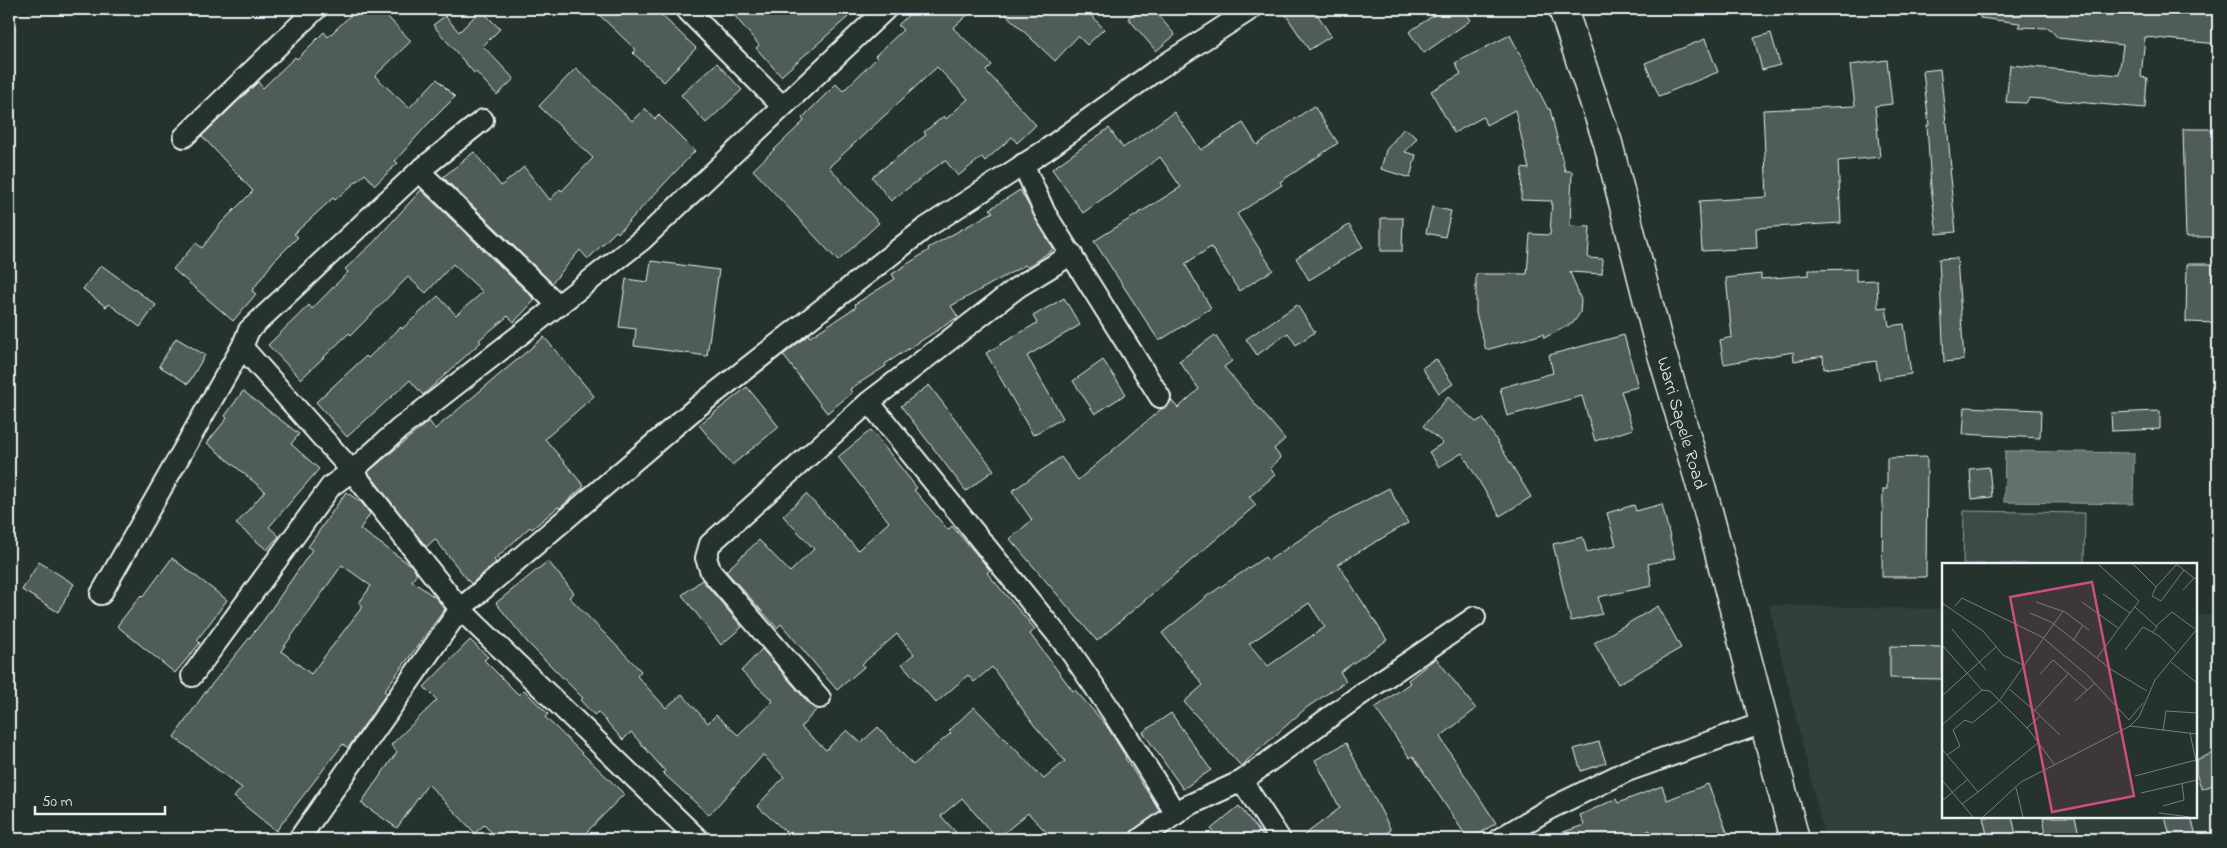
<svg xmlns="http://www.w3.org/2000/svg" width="2227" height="848" viewBox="0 0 2227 848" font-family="'Indie Flower',sans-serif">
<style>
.built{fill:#333f3a}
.green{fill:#3e4b47;stroke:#939ea0}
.water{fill:#636f6d;stroke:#98a3a5}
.building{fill:#505c59;stroke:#e8f1f8;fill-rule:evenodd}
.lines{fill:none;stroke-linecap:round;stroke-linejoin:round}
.minor-casing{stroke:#e8f1f8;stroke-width:24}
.highway-casing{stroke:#e8f1f8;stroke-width:31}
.minor{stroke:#26332d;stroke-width:20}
.highway{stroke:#26332d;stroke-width:28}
.labels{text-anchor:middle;stroke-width:5;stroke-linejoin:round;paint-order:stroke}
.street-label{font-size:18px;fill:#e8f1f8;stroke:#26332d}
.inset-road{fill:none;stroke:#747f7e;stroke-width:1}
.view{fill:#cc4e82;fill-opacity:0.15;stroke:#cc4e82;stroke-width:2.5}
.inset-edge{fill:none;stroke:#e8f1f8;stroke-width:2.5}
</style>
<rect width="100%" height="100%" fill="#26332d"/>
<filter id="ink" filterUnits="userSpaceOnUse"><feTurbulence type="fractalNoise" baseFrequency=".02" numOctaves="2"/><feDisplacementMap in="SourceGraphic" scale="10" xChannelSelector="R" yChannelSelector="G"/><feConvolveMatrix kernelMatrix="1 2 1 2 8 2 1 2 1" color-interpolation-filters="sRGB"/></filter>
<g filter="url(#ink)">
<!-- built -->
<g class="built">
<polygon points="2218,133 2218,391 2209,391 2212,264"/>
<polygon points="1769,605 1943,609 1943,817 2196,817 2196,615 2218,615 2218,839 1825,839"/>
</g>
<!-- green -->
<polygon class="green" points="1964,511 2085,513 2084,564 1963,564"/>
<!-- water -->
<polygon class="water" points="2005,451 2134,453 2133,504 2004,502"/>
<!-- building -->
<g class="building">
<polygon points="357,9 380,9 411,41 375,76 409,108 437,79 455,97 427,125 395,161 398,163 375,185 365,174 335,200 333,198 294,234 298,237 273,262 252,291 256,294 233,321 173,269 196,243 202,248 221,223 253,191 202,136 258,82 263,88 295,57 297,59 324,32 328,37"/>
<polygon points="593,9 655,9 696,48 664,82 633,53 636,50"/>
<polygon points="729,9 841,9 848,17 781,76 756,48 759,45"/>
<polygon points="915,9 974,9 953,28 992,65 986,71 1036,125 1017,143 1012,137 985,161 982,157 958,176 945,160 891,201 872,177 926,135 924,132 944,116 946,119 968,99 937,67 829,167 879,223 838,261 753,170 804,121 802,118 836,84 843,91 877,58 875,56 903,30 898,25"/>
<polygon points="1000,9 1085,9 1104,29 1087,45 1078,36 1055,61"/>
<polygon points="1139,9 1153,9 1175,35 1156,51 1128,18"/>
<polygon points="1282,9 1314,9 1331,36 1309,50"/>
<polygon points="1443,9 1463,9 1471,20 1424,53 1409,32"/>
<polygon points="1980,9 2218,9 2218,44 2145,37 2141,77 2147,78 2145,108 2029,98 2026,103 2006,102 2010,65 2119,75 2123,45 2058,38 2049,28 2019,27 2020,23 1980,18"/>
<polygon points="481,10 500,29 483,46 514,79 497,95 476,72 474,73 433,25 445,16 459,32"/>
<polygon points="1771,33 1780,65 1762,70 1754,38"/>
<polygon points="1510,35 1548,109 1550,109 1565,171 1572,171 1570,226 1590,227 1588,258 1603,259 1602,274 1570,272 1581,300 1580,313 1573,323 1544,338 1543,334 1486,350 1476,313 1476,274 1527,274 1530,234 1550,235 1552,201 1521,200 1522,168 1529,169 1515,110 1486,125 1483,117 1454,133 1431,91 1461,74 1455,63"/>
<polygon points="1705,39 1718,72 1659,96 1645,63"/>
<polygon points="1887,60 1892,104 1875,106 1880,157 1838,161 1841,223 1756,228 1757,248 1702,251 1699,201 1767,197 1763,110 1855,106 1850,65"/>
<polygon points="717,63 742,90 706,123 681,95"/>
<polygon points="576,68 632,121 645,108 655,119 659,115 695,151 618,233 616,231 588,259 580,250 552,283 443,177 474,152 501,186 524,167 550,200 560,189 562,191 593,158 539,106"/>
<polygon points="1940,69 1946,123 1947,123 1951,169 1949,169 1956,232 1937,234 1931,187 1927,125 1929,125 1923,71"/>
<polygon points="1314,106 1338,143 1280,182 1282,185 1237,214 1273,270 1239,291 1211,247 1185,264 1211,308 1159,341 1094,241 1181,187 1160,157 1083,213 1052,169 1109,128 1123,148 1174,112 1201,150 1243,123 1257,145"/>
<polygon points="1404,128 1417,138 1405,152 1416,155 1410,178 1381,169 1386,150"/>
<polygon points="2183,129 2212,129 2214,237 2186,237"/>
<polygon points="421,190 535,300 514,322 508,316 479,340 481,342 423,395 410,380 347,437 316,402 366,356 368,358 401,327 402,329 438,296 456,315 483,292 453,264 426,293 408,277 351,335 349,333 301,379 268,345 309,305 312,309 348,272 345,269 373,243"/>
<polygon points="1020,190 1054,249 1027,267 1025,265 951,306 958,317 885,364 886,366 850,389 852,393 827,413 783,355 808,335 810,337 856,307 855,304 895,279 892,274 929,250 928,248 993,212 990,209"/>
<polygon points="1432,207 1451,211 1445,237 1426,233"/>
<polygon points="1381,218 1403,218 1402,251 1381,251"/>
<polygon points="1349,225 1363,247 1309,280 1296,258"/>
<polygon points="1957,258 1964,360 1944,362 1939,259"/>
<polygon points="651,261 719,270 707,356 634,346 636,329 619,327 626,279 648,282"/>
<polygon points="2187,264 2218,264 2218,323 2186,322"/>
<polygon points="101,265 156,305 140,327 109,304 106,307 83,289"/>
<polygon points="1856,269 1856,281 1877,280 1878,308 1886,307 1889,326 1904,324 1911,374 1879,379 1876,361 1824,369 1823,356 1794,361 1793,352 1724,364 1720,340 1732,337 1726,278 1761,274 1761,279 1809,275 1809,270"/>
<polygon points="1064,298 1080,325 1027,356 1063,418 1033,435 986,353 1037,323 1033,316"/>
<polygon points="1297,305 1315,332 1296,345 1288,333 1257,355 1246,339"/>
<polygon points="1215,335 1232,361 1224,367 1285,439 1274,449 1281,458 1270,468 1275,475 1249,497 1256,505 1097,641 1010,539 1032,520 1012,491 1061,457 1078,480 1161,409 1167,407 1171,400 1178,408 1199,389 1179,361"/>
<polygon points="1624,335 1638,387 1621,391 1633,429 1595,441 1582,396 1507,416 1500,388 1553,373 1549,355"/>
<polygon points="544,337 594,396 545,439 584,486 560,508 558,507 532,529 530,527 494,560 496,562 471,584 435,539 426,547 368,472 429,421 435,429"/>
<polygon points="176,338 205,355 188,384 159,366"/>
<polygon points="1436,359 1453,384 1439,393 1422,368"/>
<polygon points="1103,360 1126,394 1095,414 1073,381"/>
<polygon points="929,385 994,470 966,491 901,406"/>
<polygon points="747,387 779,427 732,465 699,425"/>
<polygon points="243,391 299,434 291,444 319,469 269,527 279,536 267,550 236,524 265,491 207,443 227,418 225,416"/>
<polygon points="1448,397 1476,422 1483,418 1531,497 1500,516 1462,453 1439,467 1429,452 1443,443 1423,426"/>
<polygon points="1965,407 2041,410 2040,438 1963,434"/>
<polygon points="2160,411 2160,429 2112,431 2111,413"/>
<polygon points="871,430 917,488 914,490 948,530 952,526 990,570 987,573 1035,629 1030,634 1073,691 1075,690 1106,725 1126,757 1125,758 1160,811 1133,830 1128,839 1053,839 1028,813 997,839 962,798 941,816 962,839 794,839 757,806 784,777 763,755 709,815 663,773 665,771 631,732 623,740 598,712 594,715 580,700 583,698 528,643 496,603 548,561 574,593 569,597 641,671 637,676 666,708 682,694 708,723 716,715 738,735 773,701 741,671 762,649 811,706 817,709 801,727 826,750 847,730 861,743 878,727 913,765 951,733 949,731 974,707 1044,779 1065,761 1034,725 992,667 974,682 968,675 936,703 902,664 914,654 897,634 862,664 864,667 837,690 781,624 777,628 726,571 759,540 790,572 814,549 783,516 806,494 858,550 889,522 838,457"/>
<polygon points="1927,457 1926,577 1882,577 1883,489 1887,489 1887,458"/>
<polygon points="1989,467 1992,497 1972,499 1970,469"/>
<path d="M1389 488 1408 523 1338 564 1387 640 1340 672 1346 681 1306 708 1241 766 1184 702 1203 685 1162 633 1207 596 1265 557 1268 561 1329 520ZM1309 603 1325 627 1268 666 1249 644Z"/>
<path d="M346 492 362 503 370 514 360 529 412 566 417 574 412 581 436 598 445 609 384 691 387 693 348 748 343 744 276 831 234 797 242 788 174 737 204 694 263 621 312 550 308 547ZM342 565 371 586 359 603 363 606 311 674 281 651Z"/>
<polygon points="1662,504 1675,558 1648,564 1652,586 1598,597 1602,614 1571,621 1553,544 1583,537 1587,552 1616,545 1607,513 1634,505 1636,511"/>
<polygon points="172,558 227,600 197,640 200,643 175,673 117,626 141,595 143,597"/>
<polygon points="39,562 74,584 58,612 22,590"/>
<polygon points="702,580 742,627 721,645 682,595"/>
<polygon points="1658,606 1681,648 1618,684 1594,643"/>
<polygon points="470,640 488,657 484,660 519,695 524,690 548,714 545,717 624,794 580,839 499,839 484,825 475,833 428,784 397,828 361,803 397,752 391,745 437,700 424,687"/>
<polygon points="1890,646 1943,647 1943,679 1890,678"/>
<polygon points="1436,658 1476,709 1440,737 1496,823 1471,839 1468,839 1413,756 1410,758 1375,708 1410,683 1408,680"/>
<polygon points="1171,713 1211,770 1183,789 1143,732"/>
<polygon points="1599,742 1606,763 1581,771 1574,749"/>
<polygon points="1346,743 1391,830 1375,839 1299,839 1340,808 1315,760"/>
<polygon points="2218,751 2218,783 2202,789 2196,774 2196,760"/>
<polygon points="1708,784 1727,832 1707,839 1654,839 1650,830 1630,839 1612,839 1610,835 1599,839 1549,839 1549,837 1584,825 1580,815 1616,799 1618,803 1662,786 1667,800"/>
<polygon points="1239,806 1265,839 1219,839 1211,829"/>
<polygon points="1983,817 2012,817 2017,839 1988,839"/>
<polygon points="2043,817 2075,817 2080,839 2047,839"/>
<polygon points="2165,817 2191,817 2197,839 2171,839"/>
</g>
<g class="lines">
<!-- minor casing -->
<g class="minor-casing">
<g id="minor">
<polyline points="686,9 782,106"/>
<polyline points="184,137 316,9"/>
<polyline points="1023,164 1045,213 1160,397"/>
<polyline points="419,171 559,306"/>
<polyline points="242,347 352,471 460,609 698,839"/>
<polyline points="869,402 1068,648 1114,715 1176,814"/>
<polyline points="101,594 242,347 249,330 419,171 483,120"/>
<polyline points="192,676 331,486 352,471 399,429 642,240 886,9"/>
<polyline points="820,698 711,572 706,558 710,544 869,402 1018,287 1072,254"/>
<polyline points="299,839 460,609 696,408 924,229 1046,150 1155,71 1251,9"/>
<polyline points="1140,839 1187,806 1242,781"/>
<polyline points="1280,839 1242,781 1360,695 1475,617"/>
<polyline points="1499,839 1549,809 1627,771 1763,723"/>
</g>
</g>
<!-- highway casing -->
<g class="highway-casing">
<g id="highway">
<path id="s1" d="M1563 9 1608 143 1657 337 1707 507 1795 839"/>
</g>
</g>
<!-- minor -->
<use href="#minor" class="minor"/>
<!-- highway -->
<use href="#highway" class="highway"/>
</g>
</g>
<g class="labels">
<!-- street labels -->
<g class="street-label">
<text dy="6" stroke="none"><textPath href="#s1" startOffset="431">Warri Sapele Road</textPath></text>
</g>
</g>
<!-- overview -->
<g transform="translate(1942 563)">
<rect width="255" height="255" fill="#26332d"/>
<path class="inset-road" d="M191 1 214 24M242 7 219 38 210 33 214 24 234 2 237 3 252 15 255 16M241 27 252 15M161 31 188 50M94 39 123 49 147 67M140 39 176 65M0 40 41 68 61 92 81 102M13 43 20 35 100 74 145 112 187 157M193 44 215 64 211 69M88 50 109 59 170 107 205 128M214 63 230 49 253 66M10 66 44 107M131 78 141 62M0 82 40 127 48 128 87 167 112 201M183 87 201 64 217 73 234 89M155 95 197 38 157 2M229 99 255 120M98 111 111 97 145 127M67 126 98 152M0 133 54 84M133 138 153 120M93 147 127 110M187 157 201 140M0 162 40 127M188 163 255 171M85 165 98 153 118 172M221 168 224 148 255 150M248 170 255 203M0 186 36 229 20 241M5 192 18 183 11 167 23 157 30 160 57 138 121 48M193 213 254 197M0 217 31 254M74 225 81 254M36 229 97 179M199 230 255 217M0 238 25 217M221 243 242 237 240 221M217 250 248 254M41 254 79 219 188 163 197 154 213 117 255 66"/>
<path class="view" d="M150 19 192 233 110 249 68 34Z"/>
<rect width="255" height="255" class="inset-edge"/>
</g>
<!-- margin -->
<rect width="2227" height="848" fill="none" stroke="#26332d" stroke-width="30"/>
<rect x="15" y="15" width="2197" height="818" fill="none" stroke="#e8f1f8" stroke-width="2" filter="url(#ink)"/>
<!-- scale -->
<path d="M35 806v8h130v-8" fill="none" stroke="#e8f1f8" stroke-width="2.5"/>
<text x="42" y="806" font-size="15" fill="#e8f1f8" stroke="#26332d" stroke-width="4" paint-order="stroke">50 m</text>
</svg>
